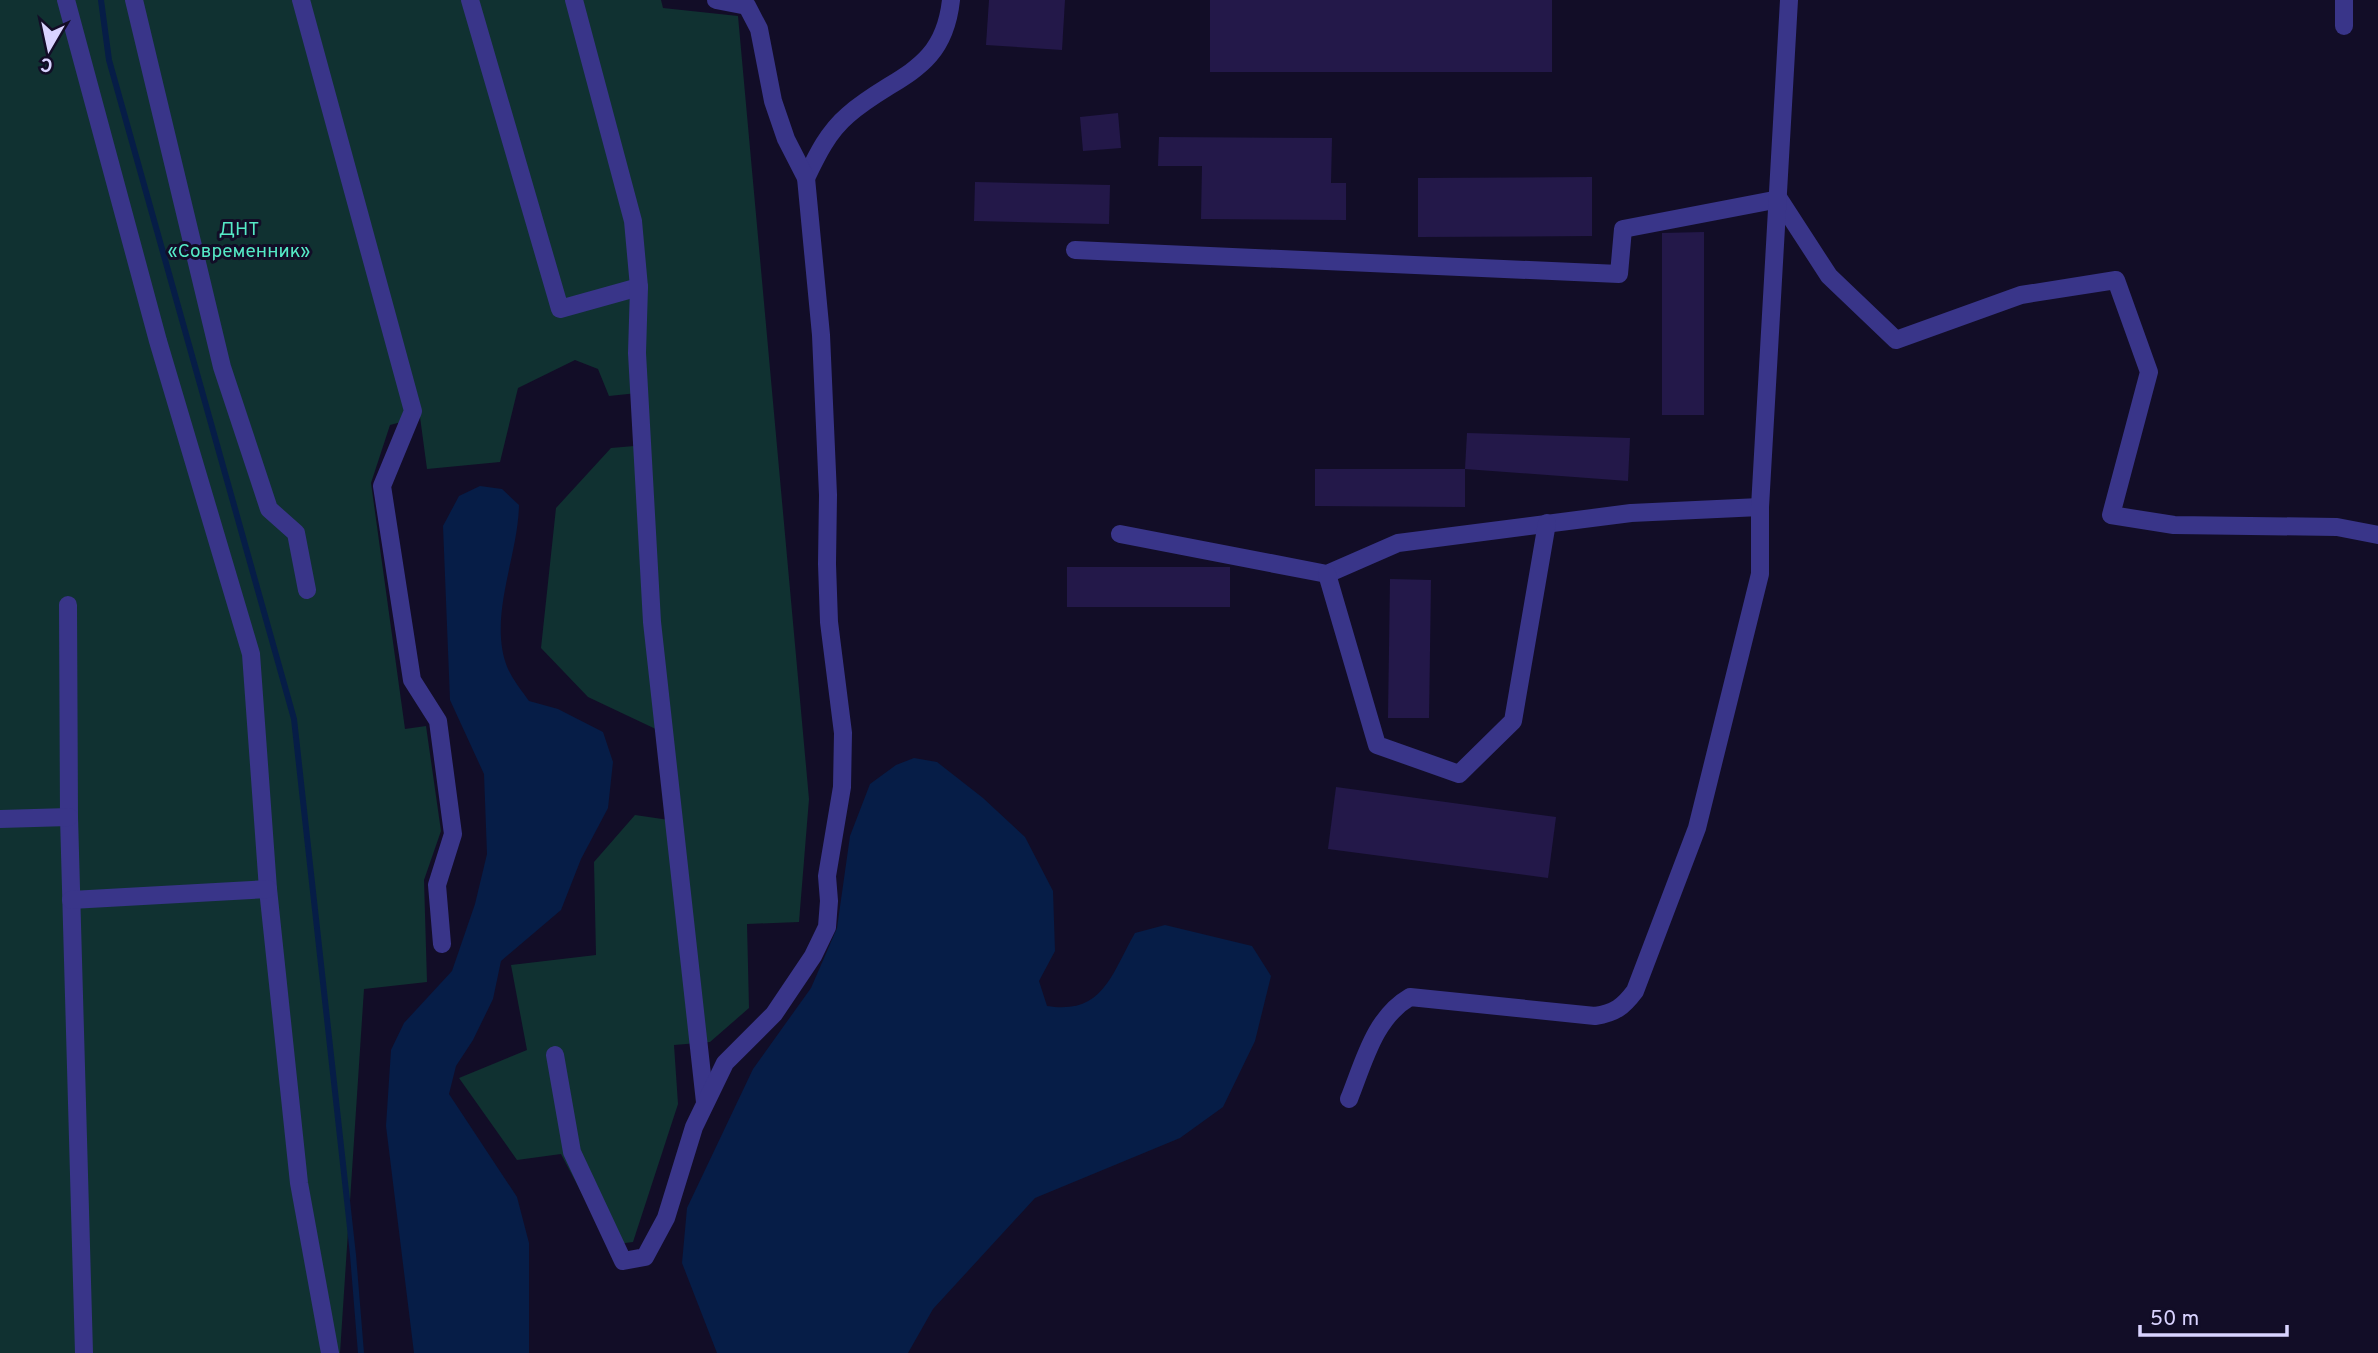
<svg xmlns="http://www.w3.org/2000/svg" width="2378" height="1353" viewBox="0 0 2378 1353" font-family="Overpass,sans-serif">
<style>
.green{fill:#103131}
.water{fill:#061d47}
.lines{fill:none;stroke-linecap:round;stroke-linejoin:round}
.stream{stroke:#061d47;stroke-width:6}
.building{fill:#231849}
.minor{stroke:#393589;stroke-width:18}
.labels{text-anchor:middle;stroke-width:6;stroke-linejoin:round;paint-order:stroke}
.park-label{font-size:19px;fill:#55e9c6;stroke:#120d27}
</style>
<rect width="100%" height="100%" fill="#120d27"/>
<!-- green -->
<polygon class="green" points="0,0 661,0 663,8 738,16 809,799 799,922 747,924 749,1008 710,1042 674,1045 678,1104 633,1242 609,1245 561,1154 517,1160 459,1078 527,1050 511,965 596,955 594,862 635,815 669,820 662,732 588,697 541,648 556,508 611,448 646,445 647,392 609,396 598,369 575,360 518,388 500,462 427,469 420,417 390,425 371,483 405,729 426,726 441,831 424,880 427,982 364,989 340,1353 0,1353"/>
<!-- water -->
<g class="water">
<path d="M480 486 502 489 519 505C518 558 487 619 508 669 513 680 522 691 529 701L558 709 603 732 613 762 608 808 581 859 561 910 501 961 493 999 473 1040 456 1066 449 1094 517 1197 529 1243V1353H414L386 1126 391 1050 404 1023 452 971 475 904 487 854 484 774 450 700 443 526 459 496Z"/>
<path d="M914 758 937 762 983 798 1025 837 1053 891 1055 951 1039 981 1047 1006C1103 1015 1111 975 1135 933L1165 925 1252 946 1271 976 1255 1041 1223 1107 1180 1138 1035 1198 933 1309 908 1353H717L682 1263 687 1208 753 1069 811 988 837 928 850 836 870 784 896 765Z"/>
</g>
<g class="lines">
<!-- stream -->
<polyline class="stream" points="101,0 109,60 294,719 353,1255 361,1353"/>
</g>
<!-- building -->
<g class="building">
<polygon points="989,0 1065,0 1062,50 986,45"/>
<rect x="1210" y="0" width="342" height="72"/>
<polygon points="1118,113 1121,148 1083,151 1080,117"/>
<polygon points="1159,137 1332,138 1331,183 1346,183 1346,220 1201,219 1202,166 1158,166"/>
<polygon points="1592,177 1592,236 1418,237 1418,178"/>
<polygon points="975,182 1110,185 1109,224 974,221"/>
<polygon points="1704,232 1704,415 1662,415 1662,233"/>
<polygon points="1467,433 1630,438 1628,481 1465,469"/>
<polygon points="1315,469 1465,469 1465,507 1315,506"/>
<rect x="1067" y="567" width="163" height="40"/>
<polygon points="1390,579 1431,580 1429,718 1388,718"/>
<polygon points="1336,787 1556,817 1548,878 1328,849"/>
</g>
<g class="lines">
<!-- minor -->
<g class="minor">
<polyline points="66,0 158,341 251,654 268,889 299,1183 330,1353"/>
<polyline points="134,0 222,367 269,509 296,533 307,590"/>
<polyline points="301,0 413,411 382,486 412,680 438,721 453,834 437,885 442,944"/>
<polyline points="470,0 560,309 639,287"/>
<polyline points="574,0 633,221 639,287 637,353 652,622 705,1102"/>
<polyline points="2344,26 2344,0"/>
<path d="M806 178C817 155 828 132 848 115 895 74 943 73 951 0"/>
<polyline points="1075,250 1619,274 1623,229 1779,199 1829,276 1896,340 2021,295 2116,280 2149,372 2111,515 2174,525 2337,527 2378,535"/>
<polyline points="1120,534 1327,574 1398,543 1631,513 1760,507"/>
<polyline points="1327,574 1377,745 1459,774 1513,721 1547,523"/>
<polyline points="68,605 69,817 84,1353"/>
<polyline points="0,819 69,817"/>
<polyline points="71,900 268,889"/>
<polyline points="555,1055 572,1152 623,1261 645,1257 666,1218 694,1127 725,1063 774,1014 813,956 827,927 829,901 827,876 842,787 843,733 829,622 827,564 828,495 821,335 806,178 786,139 773,101 759,29 747,6 716,0"/>
<path d="M1349 1099C1364 1062 1374 1018 1410 997L1595 1016C1615 1013 1623 1007 1635 991L1697 828 1760 574V507L1789 0"/>
</g>
</g>
<g class="labels">
<!-- park labels -->
<g class="park-label">
<text x="239" y="235">ДНТ<tspan x="239" dy="22">«Современник»</tspan></text>
</g>
</g>
<!-- north arrow -->
<g transform="translate(49 49) rotate(189)" stroke="#120d27" stroke-width="5" paint-order="stroke">
<path d="M0-5L12 26L0 18L-12 26Z" fill="#d9d3ff"/>
<text y="-10" font-size="19" font-weight="bold" text-anchor="middle" fill="#d9d3ff">С</text>
</g>
<!-- scale -->
<path d="M2140 1325v10h147v-10" fill="none" stroke="#d9d3ff" stroke-width="3.5"/>
<text x="2150" y="1325" font-size="21" fill="#d9d3ff" stroke="#120d27" stroke-width="5" paint-order="stroke">50 m</text>
</svg>
